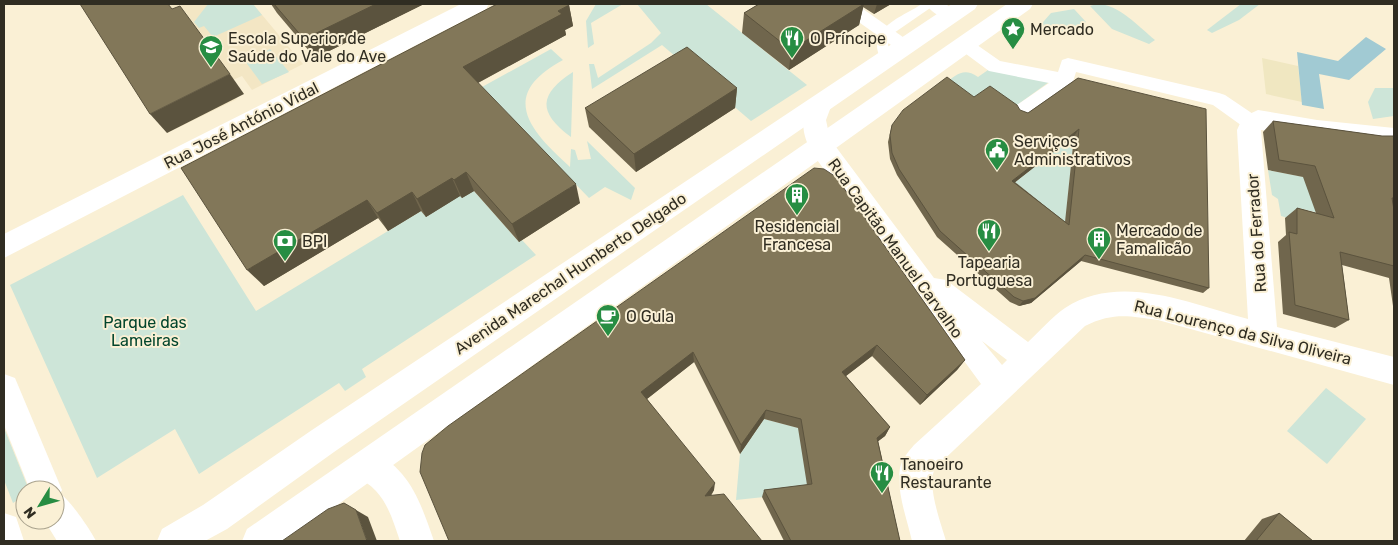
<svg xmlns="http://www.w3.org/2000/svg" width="1398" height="545" viewBox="0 0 1398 545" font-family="Rubik,sans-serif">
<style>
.built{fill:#f3e6c4}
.green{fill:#cde5d8}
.sand{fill:#f0e7c1}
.water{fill:#a1cad3}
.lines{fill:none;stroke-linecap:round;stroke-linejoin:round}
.service{fill:#fff;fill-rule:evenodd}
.pedestrian{fill:#fff;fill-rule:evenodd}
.minor{fill:#fff;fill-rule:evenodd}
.tertiary{fill:#fff;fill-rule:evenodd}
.primary{fill:#fff;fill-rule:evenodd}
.wall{fill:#70664d;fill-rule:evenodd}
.shaded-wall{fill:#5b533e}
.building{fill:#827759;stroke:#5b533e;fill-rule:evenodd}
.labels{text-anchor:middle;stroke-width:4;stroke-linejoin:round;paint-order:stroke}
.poi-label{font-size:16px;fill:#302d22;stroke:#faf0d5;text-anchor:start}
.street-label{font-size:16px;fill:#302d22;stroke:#faf0d5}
.park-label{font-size:16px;fill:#02452d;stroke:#faf0d5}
</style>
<rect width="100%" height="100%" fill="#faf0d5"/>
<!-- built -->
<polygon class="built" points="84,4 253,4 303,64 252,90 242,76 235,79 226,84 237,99 167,133"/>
<!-- green -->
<g class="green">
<polygon points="208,4 253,4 262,15 213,37 204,26 199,28 194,22"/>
<polygon points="596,4 623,4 591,23 594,44 588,48 586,21"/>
<polygon points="637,4 706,4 807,85 751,121 662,45 592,89 589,64 594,64 598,78 651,43 661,33"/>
<path d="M1097 4C1119 4 1139 27 1155 40L1149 44 1112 29 1090 6Z"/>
<polygon points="1241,4 1260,4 1239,20 1212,33 1207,30"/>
<polygon points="1074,9 1086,22 1073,32 1041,34 1037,29 1051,13"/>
<polygon points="270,49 289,72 262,84 245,61"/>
<path d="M551 49 563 60C498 95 529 130 570 167L571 149 575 150 578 160 591 159 587 141 635 188 631 200 605 187 589 198 482 87Z"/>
<path d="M988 70 1049 82 1013 108 971 104 944 84C957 75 963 67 978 77Z"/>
<path d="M573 72 571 137C537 112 539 94 573 72Z"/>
<polygon points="1375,88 1394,88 1394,116 1373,119 1368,102"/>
<polygon points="1074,136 1065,227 1009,187"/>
<polygon points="1268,170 1304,177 1394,209 1394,242 1323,214 1298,208 1298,221 1281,216 1278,199 1272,195"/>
<polygon points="474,191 519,242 522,240 536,255 362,369 366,377 345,391 339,383 199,474 175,429 97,478 10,285 183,195 256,311 421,211 427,217 439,200"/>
<polygon points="1326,388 1366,419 1327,464 1287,431"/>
<polygon points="764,419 842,439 808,492 736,500 740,454"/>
<polygon points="4,428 29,490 25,490 25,495 13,503 4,480"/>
</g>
<!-- sand -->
<polygon class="sand" points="1262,58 1298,66 1302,102 1266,94"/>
<!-- water -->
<polygon class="water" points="1366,37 1386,49 1349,80 1319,74 1324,109 1302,105 1297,52 1338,61"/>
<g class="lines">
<!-- service -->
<path class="service" d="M922 4H936L891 35 888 45 892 58 890 61H882C864 29 900 18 922 4Z"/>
<!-- pedestrian -->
<g class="pedestrian">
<polygon points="837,4 856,4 910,42 913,46 910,50 904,52 898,50 839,8"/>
<path d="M926 4H946L959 15 957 19C946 22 931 13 926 4Z"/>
<polygon points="964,38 970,40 1000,61 1058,72 1062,60 1068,58 1219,93 1225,95 1259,118 1261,123 1259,128 1252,130 1245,128 1213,105 1076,72 1072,85 1031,115 1024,117 1017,115 1015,110 1017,105 1049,83 989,71 958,48 955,44 958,40"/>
</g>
<!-- minor -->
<g class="minor">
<polygon points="461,4 489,4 486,9 4,258 4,234"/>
<path d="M820 95 828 98 832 104 826 120 830 139 934 278 946 280 1028 342C1040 331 1052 317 1065 308 1120 272 1191 304 1248 319L1237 130 1243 117 1258 110 1317 120 1394 128V146L1261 130 1277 327 1394 357V385L1158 320C1129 316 1113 312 1085 326L936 467C925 482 941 523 946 541H912C907 519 896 491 900 468 902 459 908 452 914 445L981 384 812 153C801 132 800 119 812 98ZM982 341 1007 360 1002 365Z"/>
<path d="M367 449C409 466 420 501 434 541H400C394 524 389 505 376 491 365 479 358 481 351 465L356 454Z"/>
</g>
<!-- tertiary -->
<g class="tertiary">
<path d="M4 374 15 378 62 490 60 494C68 497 92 532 96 541H57L44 520H55V490H30L4 425Z"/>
<polygon points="4,513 16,517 24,541 4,541"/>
</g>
<!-- primary -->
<g class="primary">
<polygon points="952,4 978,4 975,9 334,452 227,529 205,541 157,541 162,529 203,505 312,430"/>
<polygon points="1007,4 1033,4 1030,9 287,541 242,541 247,529"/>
</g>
</g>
<!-- wall -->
<g class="wall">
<polygon points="271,4 424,4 315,58 277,13"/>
<polygon points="759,4 891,4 874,14 863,7 859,25 789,70 742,33 744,13"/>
<polygon points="569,5 573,26 565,30 566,35 478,83 580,203 519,242 474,191 462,198 460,196 426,217 421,211 388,231 378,218 264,286 181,168"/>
<path d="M1078 78 1209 288 1203 293 1081 261 1031 303 1019 306 1010 302 937 237 897 175 890 159 888 142 892 125 974 97 1028 113ZM1074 136 1065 222 1015 182Z"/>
<polygon points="737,88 735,108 636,172 589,127 585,108"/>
<polygon points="1273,121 1382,136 1394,136 1394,313 1389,278 1342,265 1349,320 1335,328 1283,314 1278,242 1286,235 1285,218 1297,208 1316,213 1303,177 1268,170 1263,132"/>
<polygon points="836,177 965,360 957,370 920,405 872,356 846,376 890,427 885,436 878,441 900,541 784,541 762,497 764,490 807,485 798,428 764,419 740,454 694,362 647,399 714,490 711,496 449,541"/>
<polygon points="1279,513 1313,541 1244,541 1262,519"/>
</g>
<!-- shaded-wall -->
<g class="shaded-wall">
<polygon points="376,4 424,4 315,58 304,39"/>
<polygon points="864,4 859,25 789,70 791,50"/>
<polygon points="877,4 891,4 874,14"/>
<polygon points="569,5 573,26 565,30 566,35 470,87 463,67"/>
<polygon points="230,74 244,94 167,133 150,114"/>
<polygon points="737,88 735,108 636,172 634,154"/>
<polygon points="1079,129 1074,136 1009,187 1012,181"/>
<polygon points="466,172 474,191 462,198 454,180"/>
<polygon points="452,178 460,196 426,217 417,199"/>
<polygon points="576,184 580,203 519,242 512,224"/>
<polygon points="412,192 421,211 388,231 377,213"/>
<polygon points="367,200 378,218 264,286 247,270"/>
<polygon points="1085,255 1081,261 1031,303 1019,306 1023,301"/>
<polygon points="877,345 872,356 838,382 842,372"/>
<polygon points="693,352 694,362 643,402 641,392"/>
<polygon points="965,360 957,370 920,405 927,395"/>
<polygon points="766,410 764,419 740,454 741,445"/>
<polygon points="890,427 885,436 872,446 877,438"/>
<polygon points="715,483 714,490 705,503 705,496"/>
<polygon points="356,510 368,517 377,541 367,541"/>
</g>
<!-- building -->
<g class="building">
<polygon points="80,4 168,4 172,9 180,6 230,74 150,114"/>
<polygon points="274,4 376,4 304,39"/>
<polygon points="497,4 568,4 569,5 558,11 562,14 463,67 576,184 512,224 466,172 454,180 452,178 417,199 412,192 377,213 367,200 247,270 181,168"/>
<polygon points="759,4 864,4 791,50 744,13"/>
<polygon points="687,47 737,88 634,154 585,108"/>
<path d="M947 77 974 97 990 86 1017 105 1020 110 1028 113 1078 78 1206 109 1209 288 1085 255 1035 298 1023 301 1014 297 940 231 899 169 892 153 890 135 892 125 903 110ZM1079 129 1069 225 1012 181Z"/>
<polygon points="1273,121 1382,136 1394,136 1394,198 1392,198 1394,210 1394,266 1340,252 1349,320 1295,305 1289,232 1297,234 1297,208 1334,218 1315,166 1279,160"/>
<polygon points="814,168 824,169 836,177 965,360 927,395 877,345 842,372 890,427 877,438 900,541 791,541 764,490 812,484 801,419 766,410 741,445 693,352 641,392 715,483 705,496 724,494 762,541 449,541 420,472 422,453 425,445 448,426"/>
<polygon points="344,503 356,510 367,541 282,541 328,509"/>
<polygon points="1279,513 1313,541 1256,541"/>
</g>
<!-- icons -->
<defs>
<g id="sight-pin" transform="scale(1.25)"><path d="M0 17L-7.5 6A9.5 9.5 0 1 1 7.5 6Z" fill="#278d43" stroke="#faf0d5"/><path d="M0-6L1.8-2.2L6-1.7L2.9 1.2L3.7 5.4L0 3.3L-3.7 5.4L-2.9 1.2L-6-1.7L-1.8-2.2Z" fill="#fff"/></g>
<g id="restaurant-pin" transform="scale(1.25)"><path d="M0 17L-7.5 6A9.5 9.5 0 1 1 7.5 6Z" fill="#278d43" stroke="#faf0d5"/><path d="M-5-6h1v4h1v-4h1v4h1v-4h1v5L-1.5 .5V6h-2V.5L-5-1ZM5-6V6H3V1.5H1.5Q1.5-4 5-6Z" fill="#fff"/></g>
<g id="university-pin" transform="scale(1.25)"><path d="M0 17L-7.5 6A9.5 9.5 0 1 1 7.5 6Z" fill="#278d43" stroke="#faf0d5"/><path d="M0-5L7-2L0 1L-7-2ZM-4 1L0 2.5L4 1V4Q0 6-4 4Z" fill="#fff"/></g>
<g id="civic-pin" transform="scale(1.25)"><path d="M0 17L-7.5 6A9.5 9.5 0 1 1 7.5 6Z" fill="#278d43" stroke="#faf0d5"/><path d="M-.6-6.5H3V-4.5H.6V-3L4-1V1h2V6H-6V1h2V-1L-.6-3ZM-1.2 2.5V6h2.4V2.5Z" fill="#fff"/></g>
<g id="building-pin" transform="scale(1.25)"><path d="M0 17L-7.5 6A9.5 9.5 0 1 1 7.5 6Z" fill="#278d43" stroke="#faf0d5"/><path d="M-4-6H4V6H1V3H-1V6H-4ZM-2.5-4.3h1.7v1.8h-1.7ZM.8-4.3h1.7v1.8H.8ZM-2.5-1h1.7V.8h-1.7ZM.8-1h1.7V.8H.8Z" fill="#fff"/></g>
<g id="bank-pin" transform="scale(1.25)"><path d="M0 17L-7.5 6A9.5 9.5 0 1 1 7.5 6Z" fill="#278d43" stroke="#faf0d5"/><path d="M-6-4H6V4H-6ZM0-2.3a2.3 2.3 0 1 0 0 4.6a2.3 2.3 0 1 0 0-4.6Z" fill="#fff"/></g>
<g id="cafe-pin" transform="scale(1.25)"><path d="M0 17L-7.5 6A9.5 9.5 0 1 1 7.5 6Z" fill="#278d43" stroke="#faf0d5"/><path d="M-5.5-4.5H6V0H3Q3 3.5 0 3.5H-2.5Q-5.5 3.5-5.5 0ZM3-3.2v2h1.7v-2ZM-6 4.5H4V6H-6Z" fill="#fff"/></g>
</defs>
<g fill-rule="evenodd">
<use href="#sight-pin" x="1013" y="29"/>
<use href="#restaurant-pin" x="792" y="38"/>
<use href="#university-pin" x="211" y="47"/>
<use href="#civic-pin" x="997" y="150"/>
<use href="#building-pin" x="797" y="195"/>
<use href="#restaurant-pin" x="989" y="231"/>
<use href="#building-pin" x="1099" y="239"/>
<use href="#bank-pin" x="285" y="241"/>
<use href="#cafe-pin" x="608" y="316"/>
<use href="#restaurant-pin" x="882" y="473"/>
</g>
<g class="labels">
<!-- poi labels -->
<g class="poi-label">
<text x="1030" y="35">Mercado</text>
<text x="228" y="44">Escola Superior de<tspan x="228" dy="18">Saúde do Vale do Ave</tspan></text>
<text x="810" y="44">O Príncipe</text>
<text x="1014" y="147">Serviços<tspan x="1014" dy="18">Administrativos</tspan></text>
<text x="797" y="232" text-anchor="middle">Residencial<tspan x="797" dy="18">Francesa</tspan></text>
<text x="1116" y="236">Mercado de<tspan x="1116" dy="18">Famalicão</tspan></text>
<text x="302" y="247">BPI</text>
<text x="989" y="268" text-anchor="middle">Tapearia<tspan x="989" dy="18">Portuguesa</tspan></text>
<text x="626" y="322">O Gula</text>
<text x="900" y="470">Tanoeiro<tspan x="900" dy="18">Restaurante</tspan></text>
</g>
<!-- street labels -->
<g class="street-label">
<text transform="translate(241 125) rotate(-27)" y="6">Rua José António Vidal</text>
<text transform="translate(1256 233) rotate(-94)" y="6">Rua do Ferrador</text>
<text transform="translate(896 248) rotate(54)" y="6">Rua Capitão Manuel Carvalho</text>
<text transform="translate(570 273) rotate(-34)" y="6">Avenida Marechal Humberto Delgado</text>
<text transform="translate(1243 332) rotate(14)" y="6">Rua Lourenço da Silva Oliveira</text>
</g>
<!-- park labels -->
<g class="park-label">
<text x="145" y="328">Parque das<tspan x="145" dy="18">Lameiras</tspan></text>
</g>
</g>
<!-- border -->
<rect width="1398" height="545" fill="none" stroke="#302d22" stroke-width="10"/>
<!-- north arrow -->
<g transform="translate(40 505) rotate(233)"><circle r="24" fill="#faf0d5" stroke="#a9a28d"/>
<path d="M0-4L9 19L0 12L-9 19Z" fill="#278d43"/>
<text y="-8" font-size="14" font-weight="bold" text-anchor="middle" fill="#302d22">N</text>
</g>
</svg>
